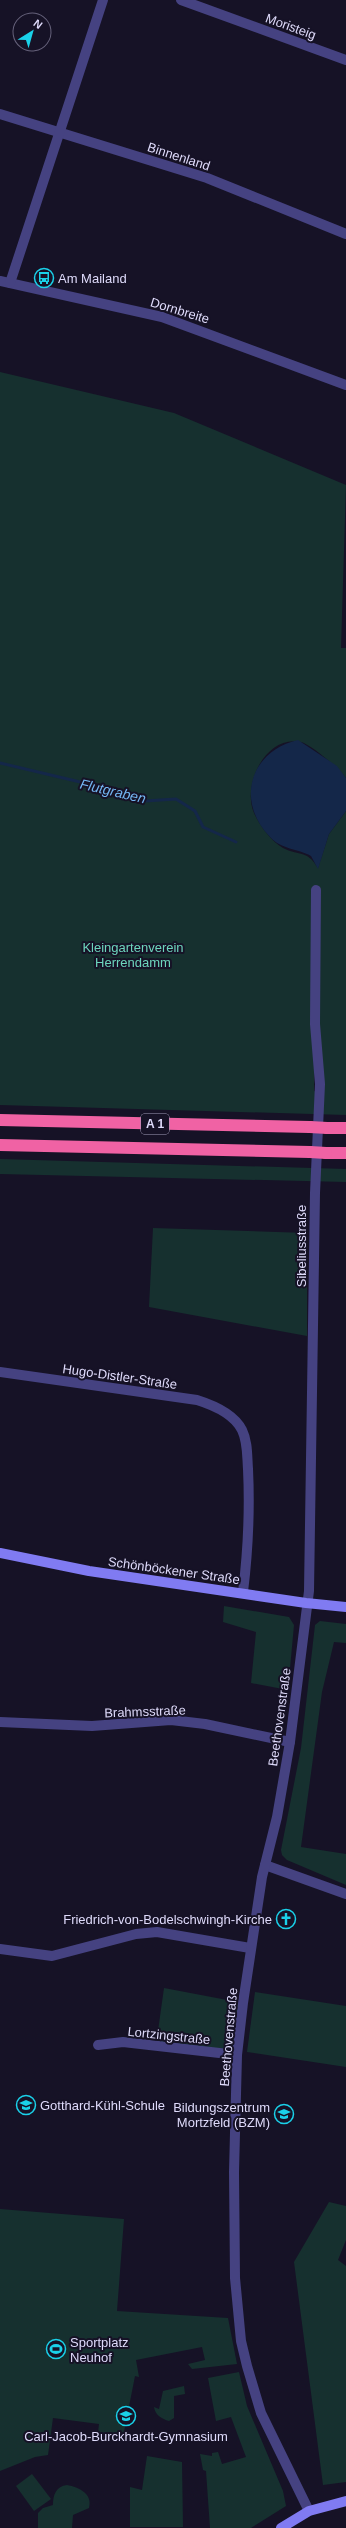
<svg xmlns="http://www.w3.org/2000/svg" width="346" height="2528" viewBox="0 0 346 2528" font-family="Helvetica,sans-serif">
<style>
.green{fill:#16302f;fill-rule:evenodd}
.water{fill:#142749}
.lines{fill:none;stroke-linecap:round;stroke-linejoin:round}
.stream{stroke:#142749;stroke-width:3}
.minor{stroke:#454281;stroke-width:10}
.secondary{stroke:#807bf2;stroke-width:10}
.motorway{stroke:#f062a4;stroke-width:12}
.motorway-bridge{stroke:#f062a4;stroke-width:12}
.labels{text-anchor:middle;stroke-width:4;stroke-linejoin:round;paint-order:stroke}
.shield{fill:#161226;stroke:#a39fbb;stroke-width:1}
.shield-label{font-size:12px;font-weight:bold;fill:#dfdbfb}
.street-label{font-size:13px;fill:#dfdbfb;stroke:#161226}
.poi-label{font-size:13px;fill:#dfdbfb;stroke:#161226;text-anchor:start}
.park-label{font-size:13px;fill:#6dd5bd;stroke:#161226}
.water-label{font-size:14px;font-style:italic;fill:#73b5f1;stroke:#161226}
</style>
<rect width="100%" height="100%" fill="#161226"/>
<!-- green -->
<g class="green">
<path d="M0 372 174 413 346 485 341 648H346V778C338 768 312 745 301 742 265 734 242 786 254 813 260 826 271 841 283 848 301 857 306 849 318 868L329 834 346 811V1115L0 1105ZM315 1024 318 1092 314 1091Z"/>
<polygon points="0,1159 346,1169 346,1182 0,1174"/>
<polygon points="153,1228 307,1233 307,1336 149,1307"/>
<polygon points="224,1606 289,1617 294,1625 288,1690 251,1683 256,1632 223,1622"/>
<polygon points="320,1621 346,1624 346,1643 334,1642 322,1692 301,1847 346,1854 346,1885 287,1860 282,1855 281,1850 301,1748 315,1625"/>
<polygon points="164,1988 243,2003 237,2055 156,2045"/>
<polygon points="255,1992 346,2006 346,2067 247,2052"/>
<polygon points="329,2202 346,2206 346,2240 338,2260 346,2266 346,2482 323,2485 294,2262"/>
<polygon points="0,2209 124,2219 117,2311 228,2318 237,2364 192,2369 188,2364 205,2360 202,2347 136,2360 139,2377 135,2376 123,2437 98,2433 99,2424 53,2418 48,2455 35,2457 0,2471"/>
<polygon points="239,2372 247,2406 283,2491 286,2506 251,2528 210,2528 206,2471 203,2470 200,2454 212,2456 212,2453 218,2452 222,2464 246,2457 231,2417 216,2421 208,2378"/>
<path d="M184 2386 185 2394 174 2396V2418L169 2421C162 2419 155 2415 154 2407L159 2409 163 2391Z"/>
<polygon points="147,2456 182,2462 183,2527 130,2527 130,2487 142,2490"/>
<polygon points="32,2474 51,2499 34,2511 16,2486"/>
<path d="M67 2485C79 2487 93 2494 89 2508L73 2515 72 2528H38V2513L43 2508 53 2505C53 2495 56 2486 67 2485Z"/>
</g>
<!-- water -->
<path class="water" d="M298 740 337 766 346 778V811L329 834 318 869 311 856C297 848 282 850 270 837 235 801 250 751 298 740Z"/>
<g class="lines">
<!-- stream -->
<polyline class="stream" points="0,763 97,786 145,801 176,799 195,811 203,827 236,842"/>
<!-- minor -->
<g class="minor">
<polyline points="181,0 346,60"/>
<polyline points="0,114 207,178 346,234"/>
<polyline points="0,281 162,317 346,385"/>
<polyline points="10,283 103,0"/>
<path d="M0 1372 197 1400C213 1405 234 1414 242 1430 248 1442 247 1457 248 1469 250 1511 248 1551 243 1592"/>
<polyline points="0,1722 92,1726 171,1720 205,1724 290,1742"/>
<polyline points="265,1865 346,1894"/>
<polyline points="0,1949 52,1956 136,1934 157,1932 250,1948"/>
<polyline points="98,2045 123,2042 237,2055"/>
<polyline points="309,2511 261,2413 247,2366 241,2341 235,2278 234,2172 237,2055 243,2003 262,1877 277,1817 290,1742 309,1591 315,1193 320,1084 315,1024 316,890"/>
</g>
<!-- secondary -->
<g class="secondary">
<polyline points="0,1553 89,1571 306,1603 346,1607"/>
<polyline points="281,2528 309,2511 346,2501"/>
</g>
<!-- motorway -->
<g class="motorway">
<polyline points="0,1120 310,1127"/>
<polyline points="327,1128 346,1128"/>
<polyline points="0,1145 310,1152"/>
<polyline points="326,1153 346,1153"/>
</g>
<!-- motorway-bridge -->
<g class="motorway-bridge">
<polyline points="310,1127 327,1128"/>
<polyline points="310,1152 326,1153"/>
</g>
</g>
<!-- icons -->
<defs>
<g id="bus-ring" transform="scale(1)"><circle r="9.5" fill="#161226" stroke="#1ad1e9" stroke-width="1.5"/><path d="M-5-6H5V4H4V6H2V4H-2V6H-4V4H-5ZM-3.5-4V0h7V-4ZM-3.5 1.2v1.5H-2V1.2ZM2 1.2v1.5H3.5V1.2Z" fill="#1ad1e9"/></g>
<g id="church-ring" transform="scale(1)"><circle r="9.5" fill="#161226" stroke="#1ad1e9" stroke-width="1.5"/><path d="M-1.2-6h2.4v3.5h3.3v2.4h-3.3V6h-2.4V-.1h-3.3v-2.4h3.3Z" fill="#1ad1e9"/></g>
<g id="school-ring" transform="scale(1)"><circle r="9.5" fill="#161226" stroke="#1ad1e9" stroke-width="1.5"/><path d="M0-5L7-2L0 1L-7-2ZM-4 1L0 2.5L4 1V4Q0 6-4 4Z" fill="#1ad1e9"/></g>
<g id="stadium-ring" transform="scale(1)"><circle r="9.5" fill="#161226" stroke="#1ad1e9" stroke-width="1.5"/><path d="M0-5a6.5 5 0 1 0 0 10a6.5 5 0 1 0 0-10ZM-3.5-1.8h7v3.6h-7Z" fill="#1ad1e9"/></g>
</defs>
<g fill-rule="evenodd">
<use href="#bus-ring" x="44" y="278"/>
<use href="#church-ring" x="286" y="1919"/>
<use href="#school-ring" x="26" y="2105"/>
<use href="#school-ring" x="284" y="2114"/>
<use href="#stadium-ring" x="56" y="2349"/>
<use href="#school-ring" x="126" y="2416"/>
</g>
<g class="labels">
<!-- shield labels -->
<rect class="shield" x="141" y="1114" width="28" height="20" rx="3"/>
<g class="shield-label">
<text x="155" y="1128">A 1</text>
</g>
<!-- street labels -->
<g class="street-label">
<text transform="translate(291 26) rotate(20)" y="5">Moristeig</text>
<text transform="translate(179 156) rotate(18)" y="5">Binnenland</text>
<text transform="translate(180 310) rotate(17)" y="5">Dornbreite</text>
<text transform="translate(301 1246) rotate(-90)" y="5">Sibeliusstraße</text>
<text transform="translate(120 1376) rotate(8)" y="5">Hugo-Distler-Straße</text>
<text transform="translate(174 1570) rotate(8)" y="5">Schönböckener Straße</text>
<text transform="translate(145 1711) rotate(-2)" y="5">Brahmsstraße</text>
<text transform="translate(279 1717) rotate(-82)" y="5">Beethovenstraße</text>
<text transform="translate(169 2035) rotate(6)" y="5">Lortzingstraße</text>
<text transform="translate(228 2037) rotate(-85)" y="5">Beethovenstraße</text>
</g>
<!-- poi labels -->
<g class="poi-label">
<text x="58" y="283">Am Mailand</text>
<text x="272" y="1924" text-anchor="end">Friedrich-von-Bodelschwingh-Kirche</text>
<text x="40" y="2110">Gotthard-Kühl-Schule</text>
<text x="270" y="2112" text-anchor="end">Bildungszentrum<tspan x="270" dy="15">Mortzfeld (BZM)</tspan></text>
<text x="70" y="2347">Sportplatz<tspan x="70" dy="15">Neuhof</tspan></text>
<text x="126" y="2441" text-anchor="middle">Carl-Jacob-Burckhardt-Gymnasium</text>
</g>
<!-- park labels -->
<g class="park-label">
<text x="133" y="952">Kleingartenverein<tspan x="133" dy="15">Herrendamm</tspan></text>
</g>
<!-- water labels -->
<g class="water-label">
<text transform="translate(113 791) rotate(13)" y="5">Flutgraben</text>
</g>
</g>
<!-- north arrow -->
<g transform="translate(32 32) rotate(37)"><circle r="19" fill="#161226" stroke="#66627b"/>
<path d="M0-3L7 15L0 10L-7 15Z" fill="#1ad1e9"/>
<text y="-6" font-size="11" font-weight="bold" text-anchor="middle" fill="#dfdbfb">N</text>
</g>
</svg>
